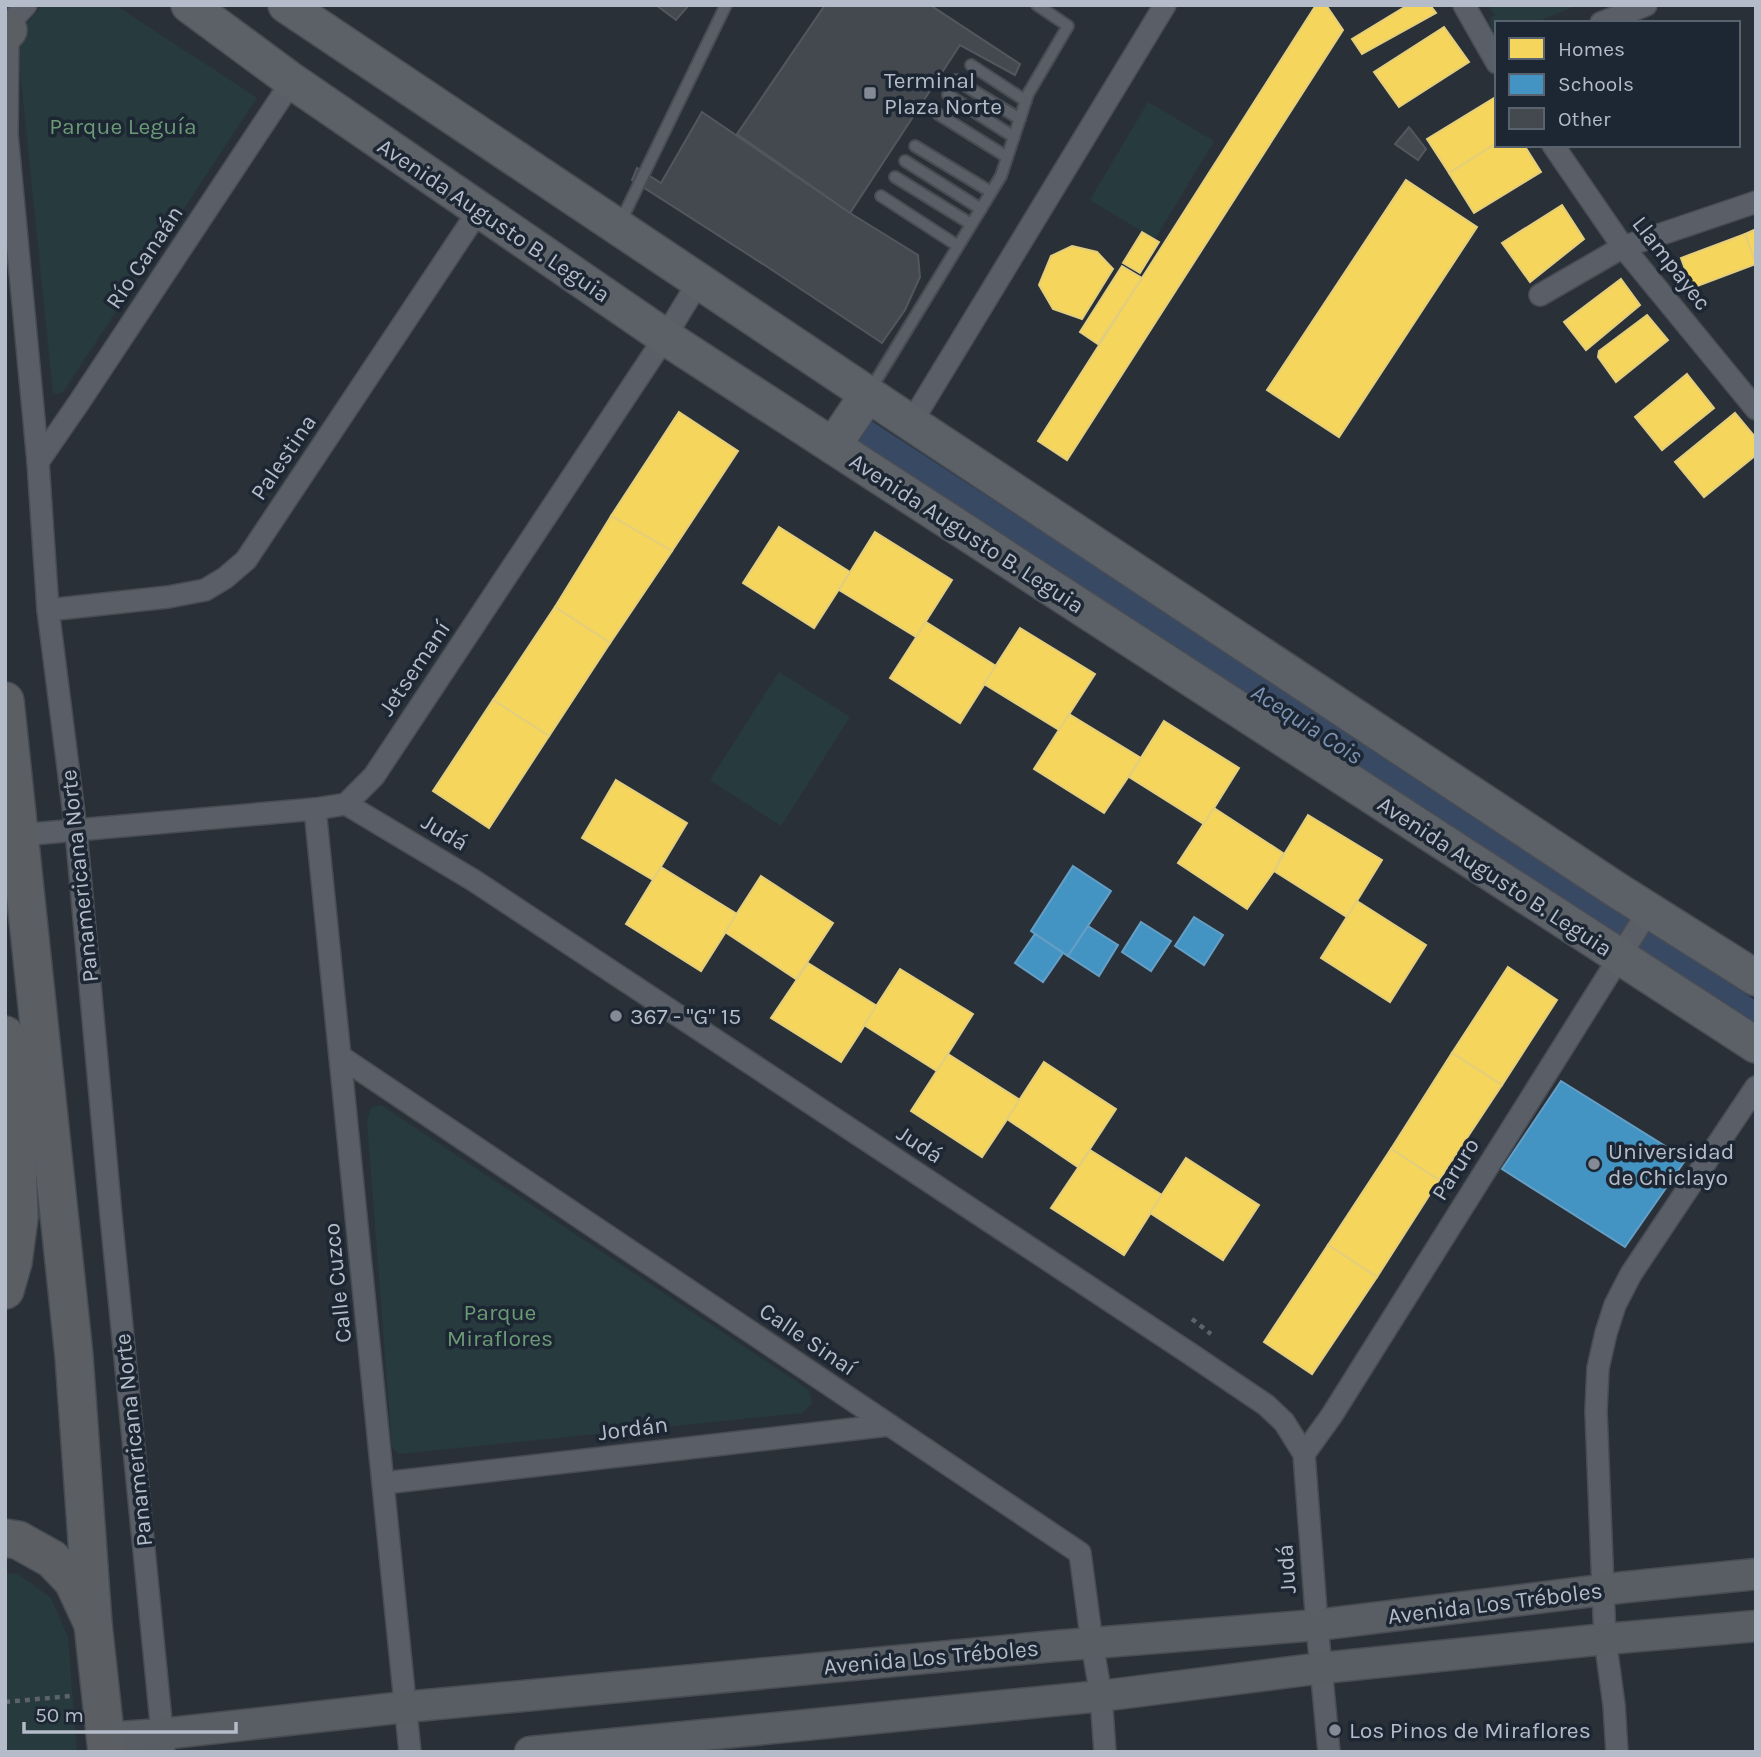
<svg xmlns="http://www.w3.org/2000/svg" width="1761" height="1757" viewBox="0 0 1761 1757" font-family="Karla,sans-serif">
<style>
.green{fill:#273a3e}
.homes{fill:#f6d55c;stroke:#e2ce7d;stroke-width:2}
.schools{fill:#4393c3;stroke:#659fc5;stroke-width:2}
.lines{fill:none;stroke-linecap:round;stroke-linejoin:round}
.canal{stroke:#384963;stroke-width:30}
.building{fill:#444950;stroke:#52575f;stroke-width:2}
.service-casing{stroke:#484c53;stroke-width:14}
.minor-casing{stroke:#484c53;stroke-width:24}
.secondary-casing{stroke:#484c53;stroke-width:33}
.primary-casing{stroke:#484c55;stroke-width:38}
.trunk-casing{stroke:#474c53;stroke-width:40}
.path{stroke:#5d636a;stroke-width:4.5;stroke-dasharray:5 5;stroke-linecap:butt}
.service{stroke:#5a5e66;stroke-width:10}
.minor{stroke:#5a5e66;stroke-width:21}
.secondary{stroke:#595d64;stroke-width:30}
.primary{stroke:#5c6168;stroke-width:35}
.trunk{stroke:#5b5f64;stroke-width:37}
.poi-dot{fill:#848b96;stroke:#1d2633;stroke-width:2.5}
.labels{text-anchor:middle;stroke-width:7;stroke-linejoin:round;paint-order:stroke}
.poi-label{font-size:23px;fill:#b4bcc9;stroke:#1d2633;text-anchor:start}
.park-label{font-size:23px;fill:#6b9a76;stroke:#1d2633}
.street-label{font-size:23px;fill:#b4bcc9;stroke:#1d2633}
.water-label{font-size:24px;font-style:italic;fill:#7c92b1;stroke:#1d2633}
</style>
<rect width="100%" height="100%" fill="#2a3038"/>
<!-- green -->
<g class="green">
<polygon points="42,5 115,5 256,97 256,99 63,392 56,394 53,392 18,51 26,25"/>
<polygon points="1488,5 1578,5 1534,23 1497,23 1497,34 1492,30 1490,22 1492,16 1495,16"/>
<polygon points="1148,102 1214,141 1155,239 1090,200"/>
<polygon points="779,672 850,717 781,826 710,780"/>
<polygon points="381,1105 809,1390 812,1403 802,1413 399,1454 392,1447 367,1121 371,1108"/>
<polygon points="5,1573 18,1574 51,1598 68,1637 77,1752 5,1752"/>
</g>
<!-- homes -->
<g class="homes">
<polygon points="1316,5 1326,5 1343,30 1067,460 1038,441"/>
<polygon points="1408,5 1430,5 1436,13 1362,54 1352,39"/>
<polygon points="1444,27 1469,62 1399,107 1374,72"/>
<polygon points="1494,98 1497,102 1497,143 1449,173 1427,139"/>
<polygon points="1497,143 1497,145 1524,145 1541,172 1474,213 1449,173"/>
<polygon points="1406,180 1477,227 1339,437 1267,390"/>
<polygon points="1562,205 1584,239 1530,282 1502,243"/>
<polygon points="1756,229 1756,264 1745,234"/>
<polygon points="1142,232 1159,242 1140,273 1123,263"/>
<polygon points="1745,234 1756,264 1692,288 1681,258"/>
<polygon points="1072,246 1097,252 1113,269 1082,319 1053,309 1039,285 1051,256"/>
<polygon points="1122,266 1142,278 1098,344 1080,332"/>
<polygon points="1621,279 1640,305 1586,350 1564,322"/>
<polygon points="1647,315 1668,340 1616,382 1598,357 1599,351"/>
<polygon points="1687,374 1714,408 1662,450 1635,417"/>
<polygon points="679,412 738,451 672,551 611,516"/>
<polygon points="1735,413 1756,438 1756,455 1704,497 1675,462"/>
<polygon points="611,516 672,551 610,643 555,607"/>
<polygon points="779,527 850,572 814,628 743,583"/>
<polygon points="875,532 952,580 916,637 839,590"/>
<polygon points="555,607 610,643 549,736 493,700"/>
<polygon points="926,622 996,666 960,723 890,678"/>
<polygon points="1020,628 1095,674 1059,730 984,684"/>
<polygon points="493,700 549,736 489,828 433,791"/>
<polygon points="1069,714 1141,758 1104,813 1034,769"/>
<polygon points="1164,721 1239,768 1204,824 1129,777"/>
<polygon points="616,780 687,823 653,880 582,838"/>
<polygon points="1214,808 1283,853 1274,871 1247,909 1178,863"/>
<polygon points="1308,815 1382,860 1347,917 1274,871"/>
<polygon points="661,867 737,914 701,971 626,924"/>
<polygon points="761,876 833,923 796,979 725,932"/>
<polygon points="1357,901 1426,945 1390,1002 1321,958"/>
<polygon points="808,963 877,1006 841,1062 771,1018"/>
<polygon points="1508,967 1557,1000 1502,1085 1452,1053"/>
<polygon points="900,969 973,1014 937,1071 864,1025"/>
<polygon points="1452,1053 1502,1085 1439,1180 1391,1149"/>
<polygon points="948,1054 1020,1100 982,1157 911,1111"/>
<polygon points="1044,1062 1116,1109 1078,1167 1007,1119"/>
<polygon points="1391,1149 1439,1180 1377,1277 1328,1245"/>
<polygon points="1090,1150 1162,1195 1124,1255 1051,1208"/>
<polygon points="1186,1158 1259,1205 1223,1260 1150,1213"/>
<polygon points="1328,1245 1377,1277 1312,1374 1264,1342"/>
</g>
<!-- schools -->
<g class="schools">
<polygon points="1073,866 1111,891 1068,956 1031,931"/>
<polygon points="1194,917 1223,935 1204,965 1175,946"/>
<polygon points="1141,922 1171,941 1151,971 1122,952"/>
<polygon points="1088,926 1118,945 1099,976 1068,956"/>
<polygon points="1035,934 1063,953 1043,982 1015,963"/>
<polygon points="1561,1081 1686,1159 1625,1247 1502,1169"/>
</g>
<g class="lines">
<!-- canal -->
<polyline class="canal" points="858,430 1532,869 1756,1019"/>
</g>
<!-- building -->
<g class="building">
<polygon points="656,5 689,5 676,20"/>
<polygon points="825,5 930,5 1020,64 1015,75 960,45 850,213 737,134"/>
<polygon points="702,112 850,213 918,255 920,277 905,310 882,343 766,266 632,180 637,168 661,183"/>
<polygon points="1409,127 1426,149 1418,160 1395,144"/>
</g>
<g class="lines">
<!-- service casing -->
<g class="service-casing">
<g id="service">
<polyline points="971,65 1026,101"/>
<polyline points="956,80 1020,119"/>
<polyline points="948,95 1014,137"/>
<polyline points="938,114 1007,157"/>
<polyline points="915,146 991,192"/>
<polyline points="905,161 981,209"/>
<polyline points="895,177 971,224"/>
<polyline points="881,196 958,246"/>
<polyline points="620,223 726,5"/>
<polyline points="869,392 1001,176 1028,94 1068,26 1037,5"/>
</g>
</g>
<!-- minor casing -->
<g class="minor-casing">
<g id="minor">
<polyline points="26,5 15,17 8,30 7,134 38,462 48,610 76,830 111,1216 164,1752"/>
<polyline points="1464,5 1497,63"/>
<polyline points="1601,23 1646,5"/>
<polyline points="1553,145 1623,247 1756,409"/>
<polyline points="1540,295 1623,247 1756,202"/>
<polyline points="911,423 1165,5"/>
<polyline points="38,462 80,401 292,81"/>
<polyline points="48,610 168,597 205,590 225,578 246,560 479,210"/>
<polyline points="346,804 473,880 1189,1353 1266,1405 1284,1422 1304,1454 1317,1625 1329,1752"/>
<polyline points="315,809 410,1752"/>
<polyline points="20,835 315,809 346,804 374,776 665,337 699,281"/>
<polyline points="341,1057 1080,1553 1092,1643 1101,1696 1105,1752"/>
<polyline points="1304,1454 1332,1415 1649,910"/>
<polyline points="384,1483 889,1425"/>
<polyline points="1617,1752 1614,1705 1605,1639 1596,1411 1598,1368 1606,1333 1615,1305 1631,1274 1756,1087"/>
</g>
</g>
<!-- secondary casing -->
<g class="secondary-casing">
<g id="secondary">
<polyline points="105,1738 162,1734 405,1707 1055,1646 1317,1625 1626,1587 1756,1574"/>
<polyline points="530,1752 1101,1696 1322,1668 1605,1639 1756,1626"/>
</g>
</g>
<!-- primary casing -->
<g class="primary-casing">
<g id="primary">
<polyline points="189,5 292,81 665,337 1756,1045"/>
<polyline points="286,5 911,423 1615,889 1756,978"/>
<polyline points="833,446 868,394"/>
</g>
</g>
<!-- trunk casing -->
<g class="trunk-casing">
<g id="trunk">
<polyline points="5,33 8,30"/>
<polyline points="5,701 74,1356 93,1624"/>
<polyline points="5,1035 17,1160 19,1217 13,1262 5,1290"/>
<polyline points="5,1538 18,1540 52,1559 73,1581 93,1624 107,1752"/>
</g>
</g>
<!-- path -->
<g class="path">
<polyline points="1192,1319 1211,1334"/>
<polyline points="5,1702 71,1696"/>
</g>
<!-- service -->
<use href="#service" class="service"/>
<!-- minor -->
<use href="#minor" class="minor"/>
<!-- secondary -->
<use href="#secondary" class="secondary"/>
<!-- primary -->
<use href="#primary" class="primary"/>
<!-- trunk -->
<use href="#trunk" class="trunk"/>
</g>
<!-- markers -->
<g class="poi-dot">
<rect x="863" y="86" width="14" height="14" rx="3.5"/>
<circle cx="616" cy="1016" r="7"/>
<circle cx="1594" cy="1164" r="7"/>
<circle cx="1335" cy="1730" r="7"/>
</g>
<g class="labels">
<!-- poi labels -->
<g class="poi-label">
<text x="884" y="88">Terminal<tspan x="884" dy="26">Plaza Norte</tspan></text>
<text x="630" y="1024">367 - "G" 15</text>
<text x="1608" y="1159">Universidad<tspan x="1608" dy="26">de Chiclayo</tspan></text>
<text x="1349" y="1738">Los Pinos de Miraflores</text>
</g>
<!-- park labels -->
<g class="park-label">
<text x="123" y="134">Parque Leguía</text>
<text x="500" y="1320">Parque<tspan x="500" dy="26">Miraflores</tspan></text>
</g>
<!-- street labels -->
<g class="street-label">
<text transform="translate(494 220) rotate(34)" y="8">Avenida Augusto B. Leguia</text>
<text transform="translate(144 257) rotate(-56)" y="8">Río Canaán</text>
<text transform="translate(1672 263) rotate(52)" y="8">Llampayec</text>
<text transform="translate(283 457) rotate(-56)" y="8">Palestina</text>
<text transform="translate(967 533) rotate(33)" y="8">Avenida Augusto B. Leguia</text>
<text transform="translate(414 668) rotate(-56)" y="8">Jetsemaní</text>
<text transform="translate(445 832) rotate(31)" y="8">Judá</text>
<text transform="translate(79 876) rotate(-96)" y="8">Panamericana Norte</text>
<text transform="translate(1495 876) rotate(33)" y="8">Avenida Augusto B. Leguia</text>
<text transform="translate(920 1144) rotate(33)" y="8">Judá</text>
<text transform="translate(1455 1169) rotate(-58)" y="8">Paruro</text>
<text transform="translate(337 1283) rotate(-96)" y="8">Calle Cuzco</text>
<text transform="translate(808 1339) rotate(34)" y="8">Calle Sinaí</text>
<text transform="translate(633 1428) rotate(-7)" y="8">Jordán</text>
<text transform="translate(133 1440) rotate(-96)" y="8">Panamericana Norte</text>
<text transform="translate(1286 1569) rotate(-94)" y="8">Judá</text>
<text transform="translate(1495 1603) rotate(-7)" y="8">Avenida Los Tréboles</text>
<text transform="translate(931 1657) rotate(-5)" y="8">Avenida Los Tréboles</text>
</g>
<!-- water labels -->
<g class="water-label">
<text transform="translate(1307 724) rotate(33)" y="8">Acequia Cois</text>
</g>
</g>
<!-- border -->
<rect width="1761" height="1757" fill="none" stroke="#b4bcc9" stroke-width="14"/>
<!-- legend -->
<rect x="1495" y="21" width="245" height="126" fill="#1d2633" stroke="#59626f" stroke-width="2"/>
<rect x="1509" y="38" width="35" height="21" fill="#f6d55c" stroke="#59626f" stroke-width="2"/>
<text x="1558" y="56" font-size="21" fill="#b4bcc9">Homes</text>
<rect x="1509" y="74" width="35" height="21" fill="#4393c3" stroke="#59626f" stroke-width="2"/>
<text x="1558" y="91" font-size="21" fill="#b4bcc9">Schools</text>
<rect x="1509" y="108" width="35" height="21" fill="#444950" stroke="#59626f" stroke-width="2"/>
<text x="1558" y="126" font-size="21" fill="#b4bcc9">Other</text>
<!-- scale -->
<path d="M24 1722v10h212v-10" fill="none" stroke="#b4bcc9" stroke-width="3.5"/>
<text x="35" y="1722" font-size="21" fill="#b4bcc9" stroke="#1d2633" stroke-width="5" paint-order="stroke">50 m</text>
</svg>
